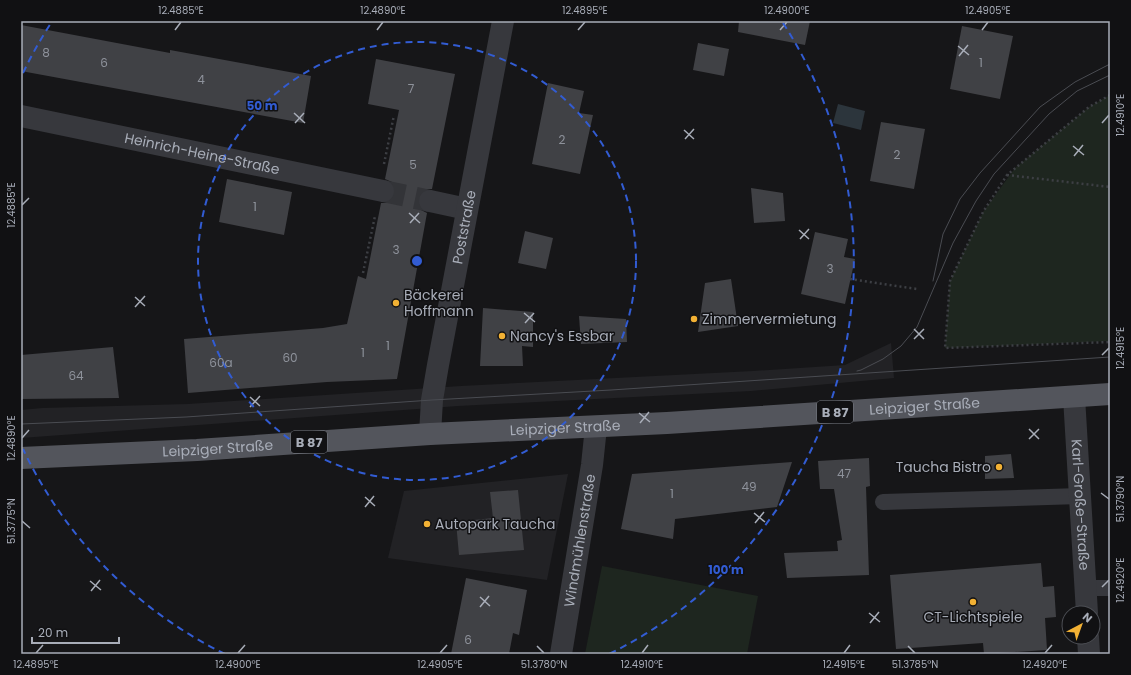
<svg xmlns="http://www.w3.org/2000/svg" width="1131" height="675" viewBox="0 0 1131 675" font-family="Poppins,sans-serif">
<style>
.built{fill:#222225}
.green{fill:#1e261f}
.water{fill:#2c353c}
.building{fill:#404145}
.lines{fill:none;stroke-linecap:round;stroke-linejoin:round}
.street-tunnel{stroke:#333438;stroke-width:22;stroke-dasharray:22 11;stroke-linecap:butt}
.path{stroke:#3d3f44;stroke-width:2.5;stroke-dasharray:2 3;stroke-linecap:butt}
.lane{stroke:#37383d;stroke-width:16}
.street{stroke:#37383d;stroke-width:22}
.primary{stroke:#53555c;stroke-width:22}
.tram{stroke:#4a4c52;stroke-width:1}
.ticks{fill:none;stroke:#a8adb8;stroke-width:1.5}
.ring{fill:none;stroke:#325cd3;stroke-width:2;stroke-dasharray:7 5}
.poi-dot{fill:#f2b134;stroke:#111113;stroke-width:1.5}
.labels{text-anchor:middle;stroke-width:3;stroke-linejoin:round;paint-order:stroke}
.number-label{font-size:12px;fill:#8e929b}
.shield{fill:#111113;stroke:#7b7e86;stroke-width:1}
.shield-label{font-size:13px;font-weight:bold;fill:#a8adb8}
.street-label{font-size:14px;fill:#a8adb8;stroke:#111113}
.poi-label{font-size:14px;fill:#a8adb8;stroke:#111113;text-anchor:start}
.centre{fill:#325cd3;stroke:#111113;stroke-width:2}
.ring-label{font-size:12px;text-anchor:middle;font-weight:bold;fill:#325cd3;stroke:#111113;stroke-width:3;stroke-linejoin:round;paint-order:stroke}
.neatline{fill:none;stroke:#a8adb8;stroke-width:1.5}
.ticks-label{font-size:10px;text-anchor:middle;fill:#a8adb8}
</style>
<rect width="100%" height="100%" fill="#161618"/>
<!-- built -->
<g class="built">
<polygon points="891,343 894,378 751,391 458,406 21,438 21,410 43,408 188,404 461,386 753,371 845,365"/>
<polygon points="568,474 547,580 388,558 404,491"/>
</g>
<!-- green -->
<g class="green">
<polygon points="1110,95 1110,341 945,348 950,281 983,212 1015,168 1089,107"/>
<polygon points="602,566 758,596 747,654 585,654"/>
</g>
<!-- water -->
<polygon class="water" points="838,104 865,111 861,130 833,123"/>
<!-- building -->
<g class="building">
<polygon points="739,21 810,21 805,45 738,32"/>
<polygon points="21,25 170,53 170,50 311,76 303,123 21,71"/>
<polygon points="962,26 1013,36 1000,99 950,89"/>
<polygon points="698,43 729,49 724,76 693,70"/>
<polygon points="376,59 455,74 432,189 427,189 421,192 418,199 418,204 421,210 427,213 397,379 327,382 188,393 184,339 323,328 347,324 358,276 366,279 381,203 387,203 392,200 395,193 395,187 392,182 385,179 399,110 368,104"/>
<polygon points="548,83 584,91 579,113 593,115 580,174 532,164"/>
<polygon points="881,122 925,129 914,189 870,181"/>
<polygon points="227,179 292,192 284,235 219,222"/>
<polygon points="751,188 783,193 785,221 754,223"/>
<polygon points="525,231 553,238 546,269 518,263"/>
<polygon points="815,232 848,239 844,257 855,259 845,304 801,294"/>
<polygon points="731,279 738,326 698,332 705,283"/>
<polygon points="483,308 533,312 533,347 522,346 523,366 480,366"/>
<polygon points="579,316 626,319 627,342 581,344"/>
<polygon points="113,347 119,398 21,399 21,355"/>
<polygon points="1011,454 1014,478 985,479 985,456"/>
<polygon points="869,458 870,486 866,487 869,575 787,578 784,553 838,551 837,541 842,540 834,489 820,489 818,461"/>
<polygon points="792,462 777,507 675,519 673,539 621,529 632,474"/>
<polygon points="518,490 524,550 459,555 456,522 493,518 490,492"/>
<polygon points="1041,563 1043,587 1054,586 1056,617 1045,618 1047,650 984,654 983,643 896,649 890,575"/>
<polygon points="466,578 527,590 519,635 513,633 509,654 451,654"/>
</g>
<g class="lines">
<!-- street-tunnel -->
<polyline class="street-tunnel" points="383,191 430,201"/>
<!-- path -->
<g class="path">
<polyline points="1110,95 1089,107 1007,175 983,212 950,281 945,348 1110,342"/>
<polyline points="384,164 394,115"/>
<polyline points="1007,175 1110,187"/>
<polyline points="363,273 375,216"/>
<polyline points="850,279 917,289"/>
</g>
<!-- lane -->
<g class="lane">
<polyline points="883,502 1080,496"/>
<polyline points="1085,588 1110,588"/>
</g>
<!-- street -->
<g class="street">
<path id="s1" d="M21 116 383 191"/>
<polyline points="430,201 467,209"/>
<path id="s2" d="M1074 397 1087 613"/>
<path id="s3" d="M430 434 432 400 438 365 503 21"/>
<polyline points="1088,637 1089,654"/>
<path id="s4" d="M561 654 592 465 596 427"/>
</g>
<!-- primary -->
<path class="primary" id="s5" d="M21 458 197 450 430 434 667 423 1110 394"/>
<!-- tram -->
<g class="tram">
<polyline points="933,281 943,234 960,199 980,173 1040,107 1075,82 1110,64"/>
<polyline points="857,371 861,370 883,359 901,346 917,327 953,243 976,201 994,174 1049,114 1077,91 1110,75"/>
<polyline points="21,424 186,417 432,400 611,390 1110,357"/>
</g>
</g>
<!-- ticks -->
<path class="ticks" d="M175 30 181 22M377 30 383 22M578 30 585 22M780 30 787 22M982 30 988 22M958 46 969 55M959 56 968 45M294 113 305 123M295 123 304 113M1102 123 1109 115M684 130 694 139M685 139 694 129M1073 146 1084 155M1074 156 1083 145M22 205 29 198M409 213 420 223M410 223 419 213M799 230 809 239M800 239 809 229M135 297 145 306M135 307 145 296M524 313 535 322M525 323 534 313M914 329 924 339M914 339 924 329M1102 355 1109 348M250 397 260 406M250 407 260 396M639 413 650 422M640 423 649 412M1029 429 1039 439M22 438 29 430M1029 439 1039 429M1101 493 1109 499M365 497 375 506M365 507 374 496M754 513 765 522M22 521 30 528M755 523 764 512M90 581 101 590M1102 587 1109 580M91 591 100 580M480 597 490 606M480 607 489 596M869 613 880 622M870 623 879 612M537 646 544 653M908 646 915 653M36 653 43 645M238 653 245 645M440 653 447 645M642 653 648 645M844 653 850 645M1045 653 1052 645"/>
<!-- distance rings -->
<g class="ring">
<circle cx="417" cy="261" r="219"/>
<path d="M225 654A437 437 0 0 1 23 449M23 73A437 437 0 0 1 51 23M783 23A437 437 0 0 1 609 654"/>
</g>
<!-- markers -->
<g class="poi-dot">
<circle cx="396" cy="303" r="4"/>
<circle cx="694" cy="319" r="4"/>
<circle cx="502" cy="336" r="4"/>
<circle cx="999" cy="467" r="4"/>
<circle cx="427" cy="524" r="4"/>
<circle cx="973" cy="602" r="4"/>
</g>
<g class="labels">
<!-- number labels -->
<g class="number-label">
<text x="46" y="57">8</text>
<text x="104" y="67">6</text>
<text x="981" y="67">1</text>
<text x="201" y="84">4</text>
<text x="411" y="93">7</text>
<text x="562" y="144">2</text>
<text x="897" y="159">2</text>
<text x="413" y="169">5</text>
<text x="255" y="211">1</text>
<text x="396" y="254">3</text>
<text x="830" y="273">3</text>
<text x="388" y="350">1</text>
<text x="363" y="357">1</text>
<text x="290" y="362">60</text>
<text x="221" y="367">60a</text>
<text x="76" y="380">64</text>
<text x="844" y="478">47</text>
<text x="749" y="491">49</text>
<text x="672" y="498">1</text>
<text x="468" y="644">6</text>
</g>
<!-- shield labels -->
<g class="shield">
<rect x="817" y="401" width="36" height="22" rx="3"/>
<rect x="291" y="431" width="36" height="22" rx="3"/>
</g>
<g class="shield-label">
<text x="835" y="417">B 87</text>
<text x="309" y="447">B 87</text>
</g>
<!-- street labels -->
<g class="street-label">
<text dy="5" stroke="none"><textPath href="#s1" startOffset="185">Heinrich-Heine-Straße</textPath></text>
<text dy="5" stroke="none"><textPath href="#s3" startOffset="210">Poststraße</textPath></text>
<text dy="5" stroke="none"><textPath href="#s5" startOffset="905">Leipziger Straße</textPath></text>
<text dy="5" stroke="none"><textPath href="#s5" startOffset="545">Leipziger Straße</textPath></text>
<text dy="5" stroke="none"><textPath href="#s5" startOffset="197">Leipziger Straße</textPath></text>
<text dy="5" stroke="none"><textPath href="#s2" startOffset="108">Karl-Große-Straße</textPath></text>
<text dy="5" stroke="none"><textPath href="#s4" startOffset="115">Windmühlenstraße</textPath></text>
</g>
<!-- poi labels -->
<g class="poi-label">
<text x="404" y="300">Bäckerei<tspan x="404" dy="16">Hoffmann</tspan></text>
<text x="702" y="324">Zimmervermietung</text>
<text x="510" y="341">Nancy's Essbar</text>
<text x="991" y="472" text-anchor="end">Taucha Bistro</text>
<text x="435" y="529">Autopark Taucha</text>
<text x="973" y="622" text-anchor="middle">CT-Lichtspiele</text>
</g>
</g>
<circle cx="417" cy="261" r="6" class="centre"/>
<g class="ring-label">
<text x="262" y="110">50 m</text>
<text x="726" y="574">100 m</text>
</g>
<!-- border -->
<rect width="1131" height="675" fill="none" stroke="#111113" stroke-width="44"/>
<!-- north arrow -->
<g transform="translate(1081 625) rotate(41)"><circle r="19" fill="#111113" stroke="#4d4f55"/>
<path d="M0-3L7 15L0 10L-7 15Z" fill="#f2b134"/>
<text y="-6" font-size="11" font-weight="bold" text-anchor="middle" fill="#a8adb8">N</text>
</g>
<!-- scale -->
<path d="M32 637v6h87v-6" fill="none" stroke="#a8adb8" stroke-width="2"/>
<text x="38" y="637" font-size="12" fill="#a8adb8" stroke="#111113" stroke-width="3" paint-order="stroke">20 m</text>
<rect x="22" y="22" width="1087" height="631" class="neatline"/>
<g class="ticks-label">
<text x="181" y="14">12.4885°E</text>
<text x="383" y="14">12.4890°E</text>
<text x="585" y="14">12.4895°E</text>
<text x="787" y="14">12.4900°E</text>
<text x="988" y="14">12.4905°E</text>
<text transform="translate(1120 115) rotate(-90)" y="4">12.4910°E</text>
<text transform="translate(11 205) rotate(-90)" y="4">12.4885°E</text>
<text transform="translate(1120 348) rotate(-90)" y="4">12.4915°E</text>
<text transform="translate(11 438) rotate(-90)" y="4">12.4890°E</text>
<text transform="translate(1120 499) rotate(-90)" y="4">51.3790°N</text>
<text transform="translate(11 521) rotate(-90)" y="4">51.3775°N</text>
<text transform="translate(1120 580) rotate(-90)" y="4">12.4920°E</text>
<text x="36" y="668">12.4895°E</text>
<text x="238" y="668">12.4900°E</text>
<text x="440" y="668">12.4905°E</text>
<text x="544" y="668">51.3780°N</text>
<text x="642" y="668">12.4910°E</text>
<text x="844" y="668">12.4915°E</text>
<text x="915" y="668">51.3785°N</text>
<text x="1045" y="668">12.4920°E</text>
</g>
</svg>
